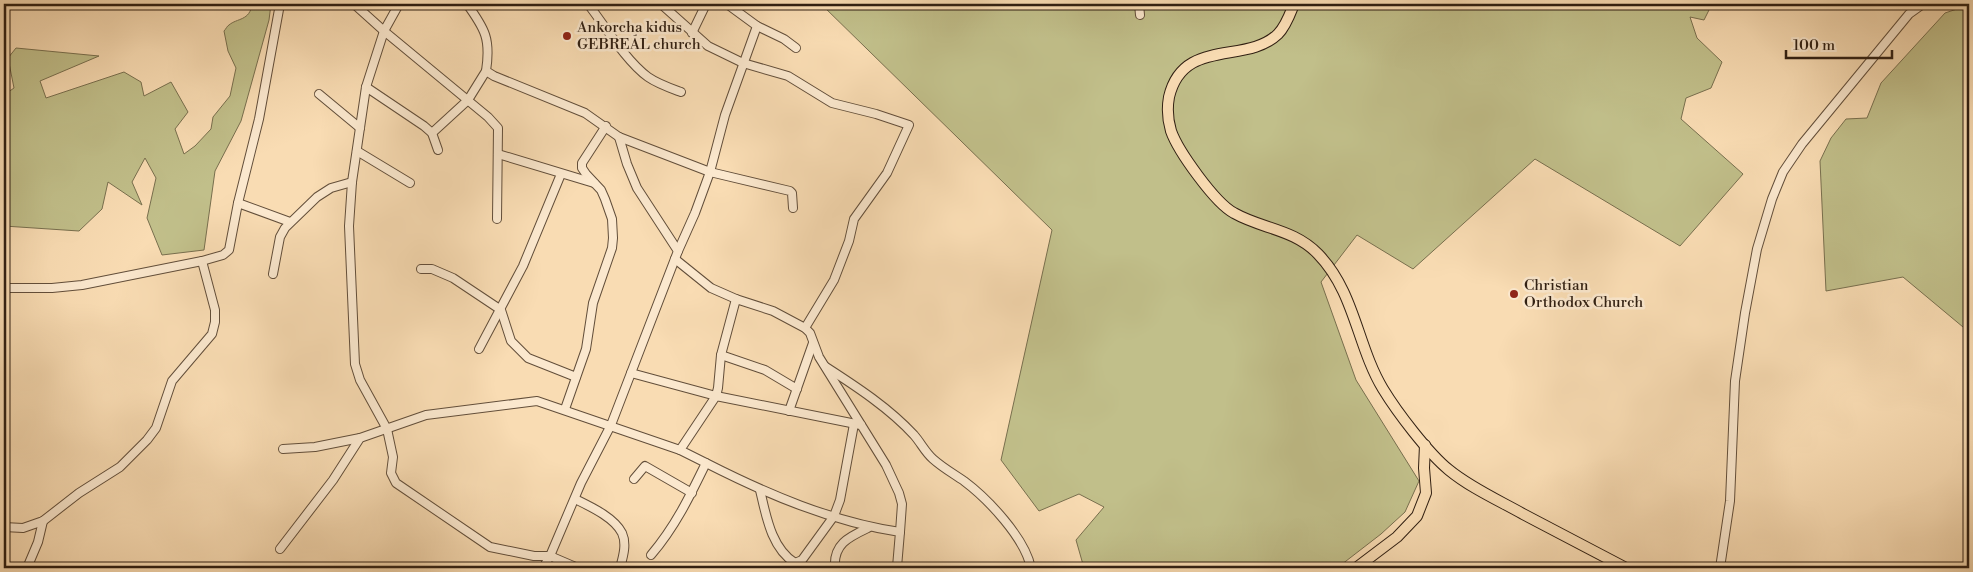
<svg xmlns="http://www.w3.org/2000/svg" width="1973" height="572" viewBox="0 0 1973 572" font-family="'Libre Bodoni',serif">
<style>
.green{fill:#c1bf8a;stroke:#786f4e}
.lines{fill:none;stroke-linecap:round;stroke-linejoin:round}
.minor-casing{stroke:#624e3a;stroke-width:10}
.major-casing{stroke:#301f12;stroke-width:12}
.minor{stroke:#fbe8ce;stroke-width:8}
.major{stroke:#f9dcb3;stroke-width:10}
.poi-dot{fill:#8f2418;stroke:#fbe8ce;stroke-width:2}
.labels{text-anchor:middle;stroke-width:5;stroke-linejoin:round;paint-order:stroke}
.poi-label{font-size:15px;fill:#301f12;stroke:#fbe8ce;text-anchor:start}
</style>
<rect width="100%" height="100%" fill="#f9dcb3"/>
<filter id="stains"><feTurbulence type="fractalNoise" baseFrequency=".004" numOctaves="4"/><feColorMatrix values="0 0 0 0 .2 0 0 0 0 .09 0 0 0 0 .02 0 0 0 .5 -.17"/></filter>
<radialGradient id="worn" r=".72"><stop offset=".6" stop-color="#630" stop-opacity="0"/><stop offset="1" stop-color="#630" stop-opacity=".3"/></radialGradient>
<!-- green -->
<g class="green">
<path d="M252 4H271L269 20 241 121 215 171 204 250 162 255 147 218 156 178 145 158 132 182 142 205 108 182 102 209 79 231 4 226V95L14 88 8 58 16 48 99 56 40 81 46 98 124 72 141 82 144 96 171 82 188 112 175 129 184 154 195 146 211 129 213 117 230 96 236 68 228 51 224 31C226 29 227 26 229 25 237 18 250 21 252 4Z"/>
<polygon points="821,4 1712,4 1704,20 1690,17 1697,38 1722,62 1711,88 1686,98 1681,119 1743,174 1680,246 1535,159 1413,269 1357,235 1321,282 1356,380 1419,481 1405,512 1381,534 1337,568 1084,568 1076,540 1104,507 1079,494 1039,511 1001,460 1052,230"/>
<polygon points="1969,5 1969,332 1903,277 1826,291 1820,161 1831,138 1846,119 1867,118 1881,83 1945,13"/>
</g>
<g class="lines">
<!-- minor casing -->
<g class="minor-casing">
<g id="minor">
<polyline points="354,4 384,31 488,117 498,128 497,219"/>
<polyline points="399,4 384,31 366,87 352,182 349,226 355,364 360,380 387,429 393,457 391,473 396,483 490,547 534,556 550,556 578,568"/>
<path d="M467 4C485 29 491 39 486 71L494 76 585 113 619 137 710 172 790 191 792 193 793 208"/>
<path d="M588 4C605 26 626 61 648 77 658 84 670 88 681 92"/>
<polyline points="661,4 708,46 743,63 788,76 832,103 876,114 909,125 887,173 854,219 849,241 834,280 805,328"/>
<polyline points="1139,4 1140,15"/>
<polyline points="757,26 784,39 796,48"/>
<polyline points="692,33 706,4"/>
<polyline points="366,87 424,126 432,133 438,150"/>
<polyline points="319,94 360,128"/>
<polyline points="432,133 468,100 486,71"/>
<polyline points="357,151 410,183"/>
<polyline points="498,154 594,183"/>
<polyline points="238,203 290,222"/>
<polyline points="678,251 695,213 710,172 725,115 757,26 727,4"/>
<polyline points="675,259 711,288 736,299"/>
<polyline points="421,269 432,269 453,278 501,310 511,341 528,358 576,377"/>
<polyline points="273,274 280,237 285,228 317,197 331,188 352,182"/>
<polyline points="4,288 52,288 82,285 202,261 223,255 229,250 238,203 259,119 280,4"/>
<polyline points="479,349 523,266 561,174"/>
<polyline points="721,355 765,370 797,389"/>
<path d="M826 367C857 387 889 408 914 435 921 443 925 452 933 459 943 468 954 474 964 481 988 499 1025 538 1031 568"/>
<polyline points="631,373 716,396 718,388 721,355 736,299 773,311 805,328 810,333 819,357 886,465 899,493 902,504 900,532"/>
<polyline points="565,409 586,349 593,303 612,248 613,238 612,219 605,199 601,190 586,174 582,168 582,163 606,126"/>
<polyline points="789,411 813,343"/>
<polyline points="283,449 315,447 360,438"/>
<path d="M706 463C767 494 832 522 900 532L897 567"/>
<polyline points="634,479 645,466 692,493"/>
<path d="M760 490C766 515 771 548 795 563L793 568"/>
<path d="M575 499C589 506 614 517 622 533 627 544 623 557 620 568"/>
<polyline points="4,527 23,528 43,521 79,493 120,467 147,440 156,428 172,381 212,334 215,322 215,310 202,261"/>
<polyline points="280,549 333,480 360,438 426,415 537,401 680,450"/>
<path d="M651 555C675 527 690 496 706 463L680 450 716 396 861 425"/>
<polyline points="795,563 802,560 834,516 840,500 854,424"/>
<polyline points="27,568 38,542 43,521"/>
<polyline points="543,568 550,556 581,483 611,425 678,251 637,188 627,164 619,137"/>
<path d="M835 568C833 544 849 537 868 528"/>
<polyline points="1720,568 1730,501 1735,381 1745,313 1757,249 1772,199 1783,172 1802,144 1909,14 1923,4"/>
</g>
</g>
<!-- major casing -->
<g class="major-casing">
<g id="major">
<path d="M1294 4C1290 14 1286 26 1278 34 1246 65 1183 37 1169 97 1167 108 1168 121 1171 131 1178 151 1215 203 1234 213 1262 229 1294 229 1318 254 1355 292 1357 346 1383 389 1397 412 1428 453 1449 470 1471 488 1498 500 1523 514 1557 532 1591 550 1626 568"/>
<polyline points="1356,568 1397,537 1417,516 1426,493 1424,468 1425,445"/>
</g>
</g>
<!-- minor -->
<use href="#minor" class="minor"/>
<!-- major -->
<use href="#major" class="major"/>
</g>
<!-- markers -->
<g class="poi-dot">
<circle cx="567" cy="36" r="5"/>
<circle cx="1514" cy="294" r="5"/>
</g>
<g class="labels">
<!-- poi labels -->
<g class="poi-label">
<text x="577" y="32">Ankorcha kidus<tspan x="577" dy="17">GEBREÁL church</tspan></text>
<text x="1524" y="290">Christian<tspan x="1524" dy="17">Orthodox Church</tspan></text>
</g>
</g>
<!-- margin -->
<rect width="1973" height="572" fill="none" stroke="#f9dcb3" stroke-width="20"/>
<rect x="5" y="5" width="1963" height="562" fill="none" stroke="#301f12" stroke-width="2.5"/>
<rect x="10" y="10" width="1953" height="552" fill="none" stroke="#301f12"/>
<!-- scale -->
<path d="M1786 50v8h106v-8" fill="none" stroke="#301f12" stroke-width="2.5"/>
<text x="1793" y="50" font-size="15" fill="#301f12" stroke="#fbe8ce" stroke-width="4" paint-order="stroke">100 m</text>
<rect width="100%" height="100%" filter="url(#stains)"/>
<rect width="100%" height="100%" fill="url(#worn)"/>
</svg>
